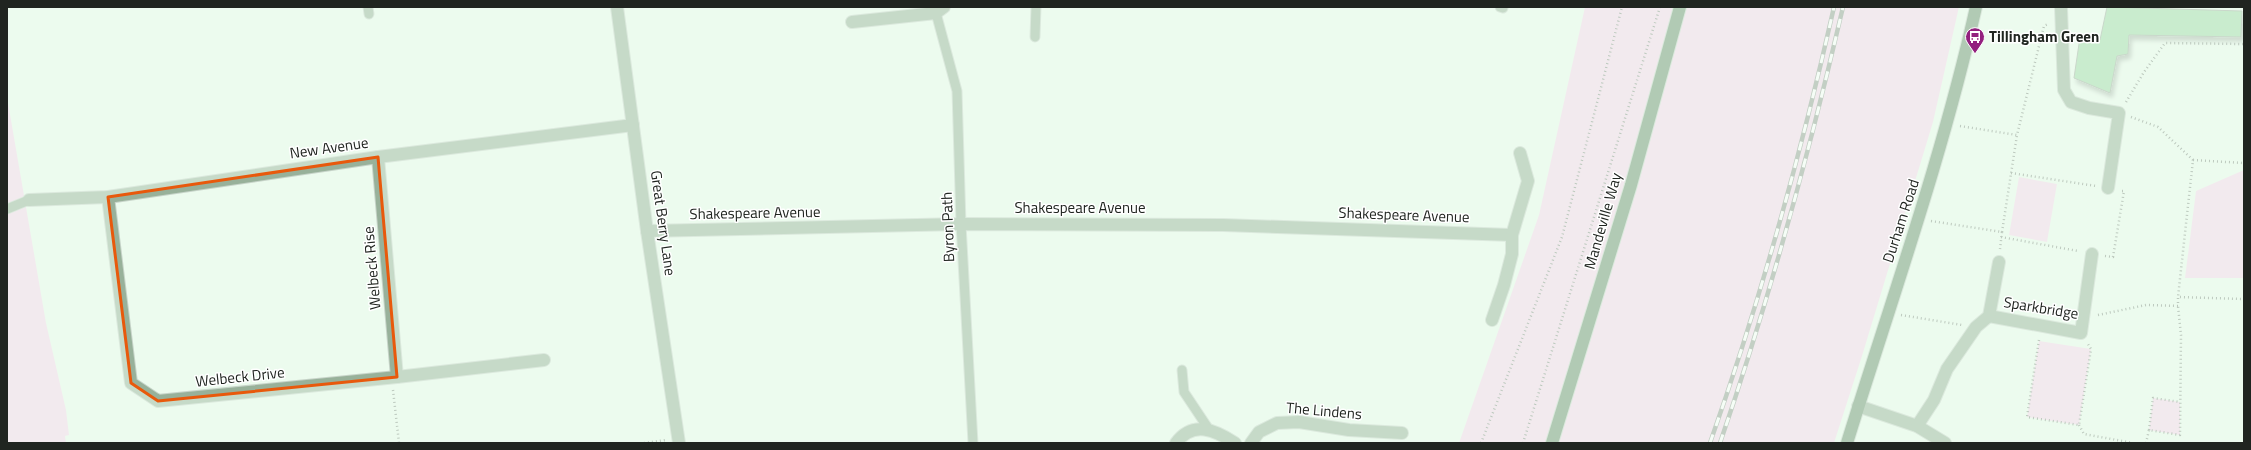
<svg xmlns="http://www.w3.org/2000/svg" width="2251" height="450" viewBox="0 0 2251 450" font-family="'Titillium Web',sans-serif">
<style>
.green{fill:#f9d6ee}
.building{fill:#9ed9a6;stroke:#9eac9f;filter:url(#shadow)}
.lines{fill:none;stroke-linecap:round;stroke-linejoin:round}
.lane-casing{stroke:#c7d4c9;stroke-width:11}
.street-casing{stroke:#c7d4c9;stroke-width:14}
.secondary-casing{stroke:#c7d4c9;stroke-width:14}
.path{stroke:#838d84;stroke-width:2.5;stroke-dasharray:1 3;stroke-linecap:butt}
.lane{stroke:#98b19a;stroke-width:9}
.street{stroke:#98b19a;stroke-width:12}
.secondary{stroke:#698e6e;stroke-width:12}
.rail-casing{stroke:#909a91;stroke-width:4.5}
.rail{stroke:#fff;stroke-width:3;stroke-dasharray:9;stroke-linecap:butt}
.marked{fill:none;stroke:#e8590c;stroke-width:3;stroke-linejoin:round}
.labels{text-anchor:middle;stroke-width:3;stroke-linejoin:round;paint-order:stroke}
.poi-label{font-size:15px;font-weight:bold;fill:#202520;stroke:#fff;text-anchor:start}
.street-label{font-size:15px;fill:#202520;stroke:#fff}
</style>
<defs>
<filter id="shadow"><feDropShadow dx="2.5" dy="4.5" stdDeviation="2" flood-color="#0004"/></filter>
</defs>
<rect width="100%" height="100%" fill="#ecfbee"/>
<!-- green -->
<g class="green">
<polygon points="1585,7 1959,7 1933,122 1862,356 1834,443 1459,443 1539,215"/>
<polygon points="7,97 46,323 66,410 69,435 65,436 66,443 7,443"/>
<polygon points="2244,170 2244,278 2185,278 2196,191"/>
<polygon points="2019,177 2057,184 2047,242 2009,235"/>
<polygon points="2039,341 2091,349 2079,425 2027,417"/>
<polygon points="2153,398 2180,402 2180,435 2149,430"/>
</g>
<!-- building -->
<polygon class="building" points="2107,7 2242,11 2241,37 2129,35 2128,54 2117,56 2110,93 2074,78 2080,37 2100,40"/>
<g class="lines">
<!-- lane casing -->
<g class="lane-casing">
<g id="lane">
<polyline points="368,7 369,14"/>
<polyline points="1500,7 1503,8"/>
<polyline points="936,13 957,91 961,224 973,443"/>
<polyline points="1035,37 1036,7"/>
<polyline points="7,209 29,200"/>
<polyline points="1182,370 1184,392 1210,431"/>
</g>
</g>
<!-- street casing -->
<g class="street-casing">
<g id="street">
<polyline points="617,7 647,231 679,443"/>
<polyline points="2061,7 2064,90 2071,102 2089,108 2119,113 2108,188"/>
<polyline points="852,22 936,13 944,7"/>
<polyline points="378,157 397,377"/>
<polyline points="108,197 131,383 158,401 397,377 544,360"/>
<polyline points="29,200 108,197 378,157 633,125"/>
<polyline points="647,231 961,224 1223,225 1512,235"/>
<polyline points="1989,316 2081,333 2092,254"/>
<polyline points="1492,320 1504,285 1512,254 1512,235 1528,181 1520,153"/>
<polyline points="1858,406 1917,426 1945,443"/>
<polyline points="1917,426 1934,400 1947,369 1976,327 1989,316 1999,262"/>
<path d="M1176 443C1193 420 1215 430 1235 443"/>
<polyline points="1251,443 1259,432 1277,423 1299,422 1349,430 1402,433"/>
</g>
</g>
<!-- secondary casing -->
<g class="secondary-casing">
<g id="secondary">
<polyline points="1552,443 1631,185 1680,7"/>
<path d="M1847 443C1892 298 1943 155 1976 7"/>
</g>
</g>
<!-- path -->
<g class="path">
<polyline points="2126,102 2144,72 2165,43 2244,44"/>
<polyline points="2131,117 2158,127 2193,160 2178,297"/>
<polyline points="1960,126 2017,135 2044,26 2048,24"/>
<polyline points="2193,160 2244,163"/>
<polyline points="2011,173 2096,186"/>
<polyline points="1931,221 2002,232 2000,249"/>
<polyline points="2002,232 2017,135"/>
<polyline points="2001,237 2078,251"/>
<polyline points="2105,256 2113,257 2124,191 2120,191"/>
<polyline points="1901,315 1962,325"/>
<polyline points="2098,315 2146,305 2178,306 2178,297 2244,299"/>
<polyline points="2039,340 2027,417 2079,425 2091,349 2088,344"/>
<polyline points="393,390 399,443"/>
<polyline points="2079,425 2084,434 2133,443"/>
<polyline points="2149,430 2153,398 2180,402"/>
<polyline points="644,443 666,440"/>
<polyline points="1481,443 1562,237 1622,7"/>
<polyline points="1523,443 1660,7"/>
<polyline points="2146,443 2149,430 2180,435 2181,335 2178,306"/>
</g>
<!-- lane -->
<use href="#lane" class="lane"/>
<!-- street -->
<use href="#street" class="street"/>
<!-- secondary -->
<use href="#secondary" class="secondary"/>
<!-- rail casing -->
<g class="rail-casing">
<g id="rail">
<path d="M1710 443C1760 301 1801 154 1834 7"/>
<path d="M1720 443C1769 300 1809 154 1843 7"/>
</g>
</g>
<!-- rail -->
<use href="#rail" class="rail"/>
</g>
<!-- marked area -->
<path d="M0 0H2251V450H0ZM378 157 397 377 158 401 131 383 108 197Z" fill="#ecfbee" fill-opacity=".55" fill-rule="evenodd"/>
<path class="marked" d="M378 157 397 377 158 401 131 383 108 197Z"/>
<!-- icons -->
<defs>
<g id="bus-pin" transform="scale(1)"><path d="M0 17L-7.5 6A9.5 9.5 0 1 1 7.5 6Z" fill="#93207e" stroke="#fff"/><path d="M-5-6H5V4H4V6H2V4H-2V6H-4V4H-5ZM-3.5-4V0h7V-4ZM-3.5 1.2v1.5H-2V1.2ZM2 1.2v1.5H3.5V1.2Z" fill="#fff"/></g>
</defs>
<g fill-rule="evenodd">
<use href="#bus-pin" x="1975" y="37"/>
</g>
<g class="labels">
<!-- poi labels -->
<g class="poi-label">
<text x="1989" y="42">Tillingham Green</text>
</g>
<!-- street labels -->
<g class="street-label">
<text transform="translate(329 148) rotate(-8)" y="5">New Avenue</text>
<text x="1080" y="213">Shakespeare Avenue</text>
<text transform="translate(755 213) rotate(-1)" y="5">Shakespeare Avenue</text>
<text transform="translate(1404 215) rotate(2)" y="5">Shakespeare Avenue</text>
<text transform="translate(1603 221) rotate(-74)" y="5">Mandeville Way</text>
<text transform="translate(1901 221) rotate(-72)" y="5">Durham Road</text>
<text transform="translate(663 223) rotate(82)" y="5">Great Berry Lane</text>
<text transform="translate(948 227) rotate(-92)" y="5">Byron Path</text>
<text transform="translate(372 268) rotate(-95)" y="5">Welbeck Rise</text>
<text transform="translate(2041 308) rotate(9)" y="5">Sparkbridge</text>
<text transform="translate(240 377) rotate(-6)" y="5">Welbeck Drive</text>
<text transform="translate(1324 411) rotate(5)" y="5">The Lindens</text>
</g>
</g>
<!-- border -->
<rect width="2251" height="450" fill="none" stroke="#202520" stroke-width="16"/>
</svg>
